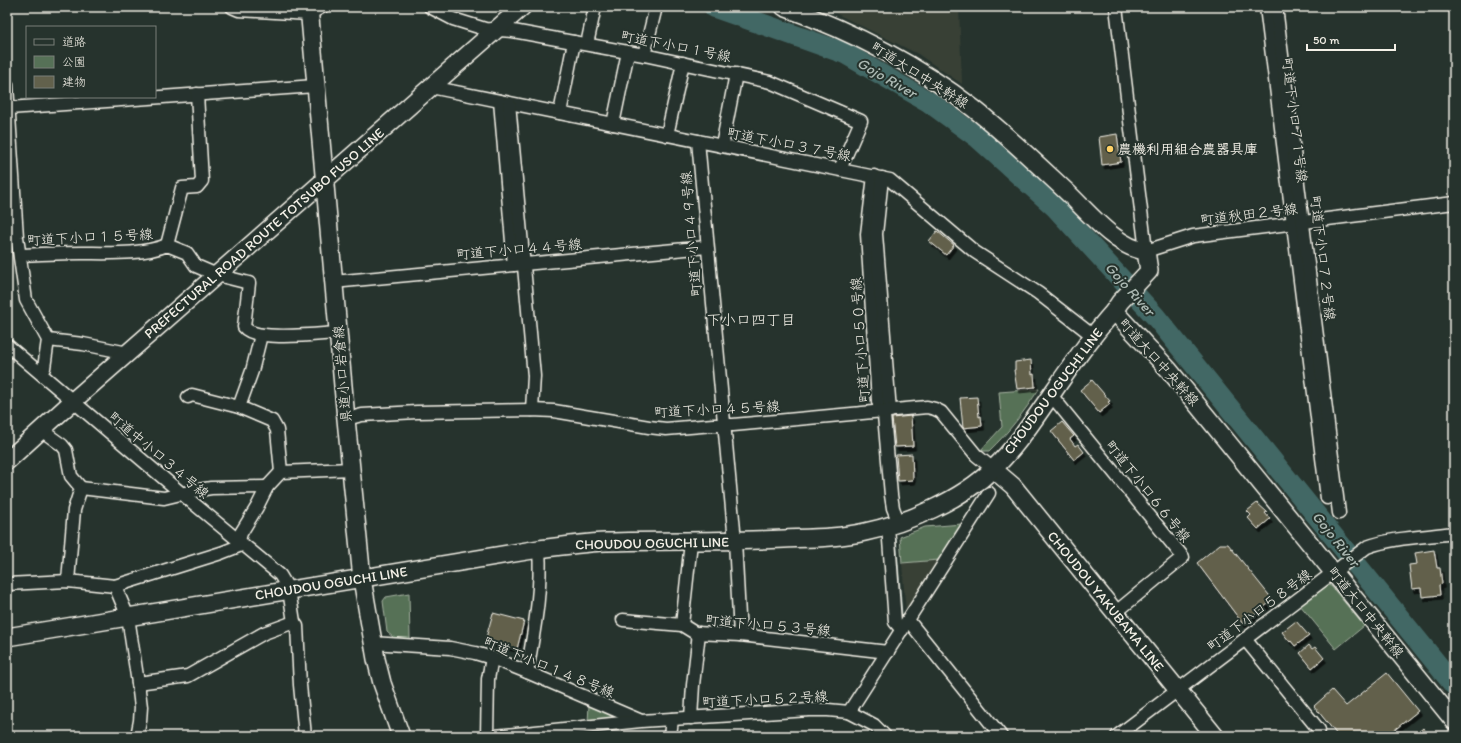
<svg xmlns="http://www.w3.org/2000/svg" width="1461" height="743" viewBox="0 0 1461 743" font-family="Itim,'Klee One',sans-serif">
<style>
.built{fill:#384136}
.green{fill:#567157;stroke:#a5b1a0}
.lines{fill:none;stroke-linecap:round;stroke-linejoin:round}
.stream{stroke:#8a9f99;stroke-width:3.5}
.river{stroke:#436865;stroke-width:21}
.building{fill:#62614c;stroke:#f4f1e8;filter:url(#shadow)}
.street-casing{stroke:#f4f1e8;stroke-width:15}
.secondary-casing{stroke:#f4f1e8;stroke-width:20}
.street{stroke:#26332d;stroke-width:12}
.secondary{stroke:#26332d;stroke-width:17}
.poi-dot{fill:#ffd166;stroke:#26332d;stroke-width:1.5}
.labels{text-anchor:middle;stroke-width:4;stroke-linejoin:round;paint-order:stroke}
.street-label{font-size:14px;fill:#f4f1e8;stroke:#26332d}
.poi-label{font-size:14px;font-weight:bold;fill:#f4f1e8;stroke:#26332d;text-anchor:start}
.water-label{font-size:15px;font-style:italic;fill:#adbab4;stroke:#26332d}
.neighbourhood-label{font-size:15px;fill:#f4f1e8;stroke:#26332d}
</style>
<defs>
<filter id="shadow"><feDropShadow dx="2.5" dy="4" stdDeviation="0" flood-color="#0009"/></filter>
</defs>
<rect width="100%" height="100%" fill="#26332d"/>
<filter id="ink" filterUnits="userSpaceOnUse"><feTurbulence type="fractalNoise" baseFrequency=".025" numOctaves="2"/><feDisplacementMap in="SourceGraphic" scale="8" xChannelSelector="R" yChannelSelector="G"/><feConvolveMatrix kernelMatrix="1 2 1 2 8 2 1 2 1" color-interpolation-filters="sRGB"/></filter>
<g filter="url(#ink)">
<!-- built -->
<g class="built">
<polygon points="823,7 959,7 962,84 918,54"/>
<polygon points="939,560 906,613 902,563"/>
</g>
<!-- green -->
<g class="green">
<path d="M1039 389C1024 412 1009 432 989 451H980L1002 427 999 392Z"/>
<polygon points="962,524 939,560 902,563 900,537 925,527"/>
<polygon points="1326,585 1331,586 1364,626 1336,649 1300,605"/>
<polygon points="409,593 410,639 394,638 387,632 383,601 386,597"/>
<polygon points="589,705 618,717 617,719 588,722"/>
</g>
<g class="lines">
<!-- stream -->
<polyline class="stream" points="895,539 901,618 903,621"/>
<!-- river -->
<polyline class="river" points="714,7 844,53 929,102 977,137 1055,207 1155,316 1454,685"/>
</g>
<!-- building -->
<g class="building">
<polygon points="1117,134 1121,162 1102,165 1099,137"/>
<polygon points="937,231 954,245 946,255 929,241"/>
<polygon points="1031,360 1032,375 1034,374 1035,387 1017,389 1014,370 1015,370 1015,362"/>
<polygon points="1092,380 1110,401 1108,402 1110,404 1099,413 1080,390"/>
<polygon points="977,397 979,417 981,416 982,426 963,428 960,398"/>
<polygon points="911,416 913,446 895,447 892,418"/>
<polygon points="1062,422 1074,436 1070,439 1075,446 1078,444 1084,452 1074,460 1051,431"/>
<polygon points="912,454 913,480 898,481 896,455"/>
<polygon points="1257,503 1267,512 1265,513 1270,519 1258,529 1248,518 1251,515 1247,511"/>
<polygon points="1220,544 1228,544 1273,600 1243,624 1197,563"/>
<polygon points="1434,550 1437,568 1440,568 1442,584 1439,585 1440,595 1422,597 1421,588 1412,589 1409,565 1417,564 1415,553"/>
<polygon points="493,613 524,621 517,649 485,641"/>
<polygon points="1296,621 1309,636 1295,646 1291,641 1290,642 1282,632"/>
<polygon points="1309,645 1312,649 1315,647 1324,658 1312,668 1300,653"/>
<polygon points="1387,673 1418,711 1387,736 1338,736 1314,706 1332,690 1346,706"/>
<polygon points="1423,728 1430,736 1414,736"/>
</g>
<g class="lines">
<!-- street casing -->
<g class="street-casing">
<g id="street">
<polyline points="232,7 239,10 309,14 322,7"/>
<polyline points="430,7 453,19 485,29 513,31 644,55 770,82 861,121 840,169"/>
<polyline points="1116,7 1146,251 1193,236 1454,203"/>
<polyline points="1266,7 1327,498"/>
<polyline points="1276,7 1339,513"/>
<polyline points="587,44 595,7"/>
<polyline points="644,55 655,11"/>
<polyline points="7,85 17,237 26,300 48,340 44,368 41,373"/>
<polyline points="431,87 890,180 975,252 1038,293 1092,335"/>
<polyline points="500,101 514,265"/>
<polyline points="509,103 534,376 532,410"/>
<polyline points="9,108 315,86"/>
<polyline points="560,113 574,42"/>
<polyline points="613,124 628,52"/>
<polyline points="667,135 683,63"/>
<polyline points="698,141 735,541 740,635"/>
<polyline points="722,146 736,74"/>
<polyline points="874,176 867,234 878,401 881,412 884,415 891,495 893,508 899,523"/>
<polyline points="882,178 876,234 890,411"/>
<polyline points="167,245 182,188 197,187 202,181 197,94"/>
<path d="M20 255C41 254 61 253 82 253 107 253 144 255 167 245L187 253 196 266 217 275 249 283 244 327C255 342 319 334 338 333"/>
<polyline points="333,282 707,247"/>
<polyline points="48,340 83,344 128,353"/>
<polyline points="7,345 181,493 280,575 289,590 294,622 297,626 300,685 305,736"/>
<polyline points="1051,395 1183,557 1115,613"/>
<polyline points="188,397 192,395 239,407 272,421 277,430 281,472"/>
<polyline points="239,407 252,371 261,335"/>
<polyline points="346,419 362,415 417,412 532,410 554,411 649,427 666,429 713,425 733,425 927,407 935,409 941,412 976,455 993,469"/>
<polyline points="41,430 62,445 66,450 71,476 81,488 74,510 68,581"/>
<polyline points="81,488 164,498 193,491 211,488 267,487"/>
<polyline points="888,526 895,622 902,630"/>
<polyline points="7,584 68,581 115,586 221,553 239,546 239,540 241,533 257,507 267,487 281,472 351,469"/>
<polyline points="115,586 128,617 138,683 141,707 140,721 137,736"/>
<polyline points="623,620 682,625 695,633 740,635 888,652"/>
<polyline points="908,620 1001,736"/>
<polyline points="682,625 691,542"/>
<polyline points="1245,639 1319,730"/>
<polyline points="372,643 450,648 475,653 492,658 527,672 639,720"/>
<path d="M527 672C534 630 542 592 539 549"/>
<polyline points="138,683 188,676 264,633 294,622"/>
<polyline points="849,712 874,725 885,736"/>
<polyline points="691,718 693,685 699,633"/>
<polyline points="487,736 488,679 492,658"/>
<polyline points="495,736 641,721 809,710 828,710 849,712 989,493"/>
<polyline points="670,736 672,719"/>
<path d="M1117 736 1367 547C1394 537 1426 537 1454 533"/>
</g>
</g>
<!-- secondary casing -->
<g class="secondary-casing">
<g id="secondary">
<polyline points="309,7 346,419 362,579 376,659 382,683 401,736"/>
<path d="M784 7C851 31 916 64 973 108 1006 134 1037 164 1068 193 1088 212 1118 249 1146 251L1149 271 1120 302 1114 311 1169 370 1454 721"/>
<polyline points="7,461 73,401 522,7"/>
<polyline points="993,469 1013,486 1215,736"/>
<path d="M7 637 539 549C561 546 584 543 606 542 665 540 725 542 784 539 811 538 839 538 865 532 908 523 961 500 993 469 1016 447 1033 421 1051 395 1071 366 1090 338 1114 311"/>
</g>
</g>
<!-- street -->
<use href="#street" class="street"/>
<!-- secondary -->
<use href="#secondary" class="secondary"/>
</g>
</g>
<!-- markers -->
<circle class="poi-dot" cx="1110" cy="149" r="4"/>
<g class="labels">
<!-- street labels -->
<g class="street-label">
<text transform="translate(676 46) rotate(11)" y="5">町道下小口１号線</text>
<text transform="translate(920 75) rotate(32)" y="5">町道大口中央幹線</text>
<text transform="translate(1295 120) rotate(83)" y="5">町道下小口７１号線</text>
<text transform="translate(789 144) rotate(11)" y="5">町道下小口３７号線</text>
<text transform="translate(1249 214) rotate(-7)" y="5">町道秋田２号線</text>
<text transform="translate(264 233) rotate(-41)" y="5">PREFECTURAL ROAD ROUTE TOTSUBO FUSO LINE</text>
<text transform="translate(691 234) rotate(-95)" y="5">町道下小口４９号線</text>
<text transform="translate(90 237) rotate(-3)" y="5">町道下小口１５号線</text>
<text transform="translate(519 249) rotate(-5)" y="5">町道下小口４４号線</text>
<text transform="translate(1323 258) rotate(83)" y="5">町道下小口７２号線</text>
<text transform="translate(860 340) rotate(-94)" y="5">町道下小口５０号線</text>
<text transform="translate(1159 362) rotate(48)" y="5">町道大口中央幹線</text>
<text transform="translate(342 374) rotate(-95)" y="5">県道小口岩倉線</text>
<text transform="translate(1053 391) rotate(-53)" y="5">CHOUDOU OGUCHI LINE</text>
<text transform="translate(717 409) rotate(-3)" y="5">町道下小口４５号線</text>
<text transform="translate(159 455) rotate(40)" y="5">町道中小口３４号線</text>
<text transform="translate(1148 491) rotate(51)" y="5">町道下小口６６号線</text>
<text transform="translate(652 543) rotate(-1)" y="5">CHOUDOU OGUCHI LINE</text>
<text transform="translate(331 583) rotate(-9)" y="5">CHOUDOU OGUCHI LINE</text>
<text transform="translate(1106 601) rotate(51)" y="5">CHOUDOU YAKUBAMA LINE</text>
<text transform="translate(1259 610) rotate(-37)" y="5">町道下小口５８号線</text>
<text transform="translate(1366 612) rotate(51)" y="5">町道大口中央幹線</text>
<text transform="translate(768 625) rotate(5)" y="5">町道下小口５３号線</text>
<text transform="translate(549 667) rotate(22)" y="5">町道下小口１４８号線</text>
<text transform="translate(765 699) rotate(-3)" y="5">町道下小口５２号線</text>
</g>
<!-- poi labels -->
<g class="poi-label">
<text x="1118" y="154">農機利用組合農器具庫</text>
</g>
<!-- water labels -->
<g class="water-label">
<text transform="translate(887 78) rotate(30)" y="5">Gojo River</text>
<text transform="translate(1130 289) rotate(48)" y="5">Gojo River</text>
<text transform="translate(1336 539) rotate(51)" y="5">Gojo River</text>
</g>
<!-- neighbourhood labels -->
<g class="neighbourhood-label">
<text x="751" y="325">下小口四丁目</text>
</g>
</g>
<!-- margin -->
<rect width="1461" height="743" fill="none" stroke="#26332d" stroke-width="24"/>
<rect x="12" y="12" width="1437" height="719" fill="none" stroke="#f4f1e8" stroke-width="1.5" filter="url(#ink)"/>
<!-- legend -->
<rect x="26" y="26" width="130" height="72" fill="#26332d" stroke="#787f78"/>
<rect x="34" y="39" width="20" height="6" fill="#26332d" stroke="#787f78"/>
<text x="62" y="46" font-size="12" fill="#f4f1e8">道路</text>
<rect x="34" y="56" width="20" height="12" fill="#567157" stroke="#787f78"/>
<text x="62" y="66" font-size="12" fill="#f4f1e8">公園</text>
<rect x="34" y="76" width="20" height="12" fill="#62614c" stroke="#787f78"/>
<text x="62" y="86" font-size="12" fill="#f4f1e8">建物</text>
<!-- scale -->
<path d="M1307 44v6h88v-6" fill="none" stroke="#f4f1e8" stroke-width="2"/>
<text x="1313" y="44" font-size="12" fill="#f4f1e8" stroke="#26332d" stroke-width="3" paint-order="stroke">50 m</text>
</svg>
